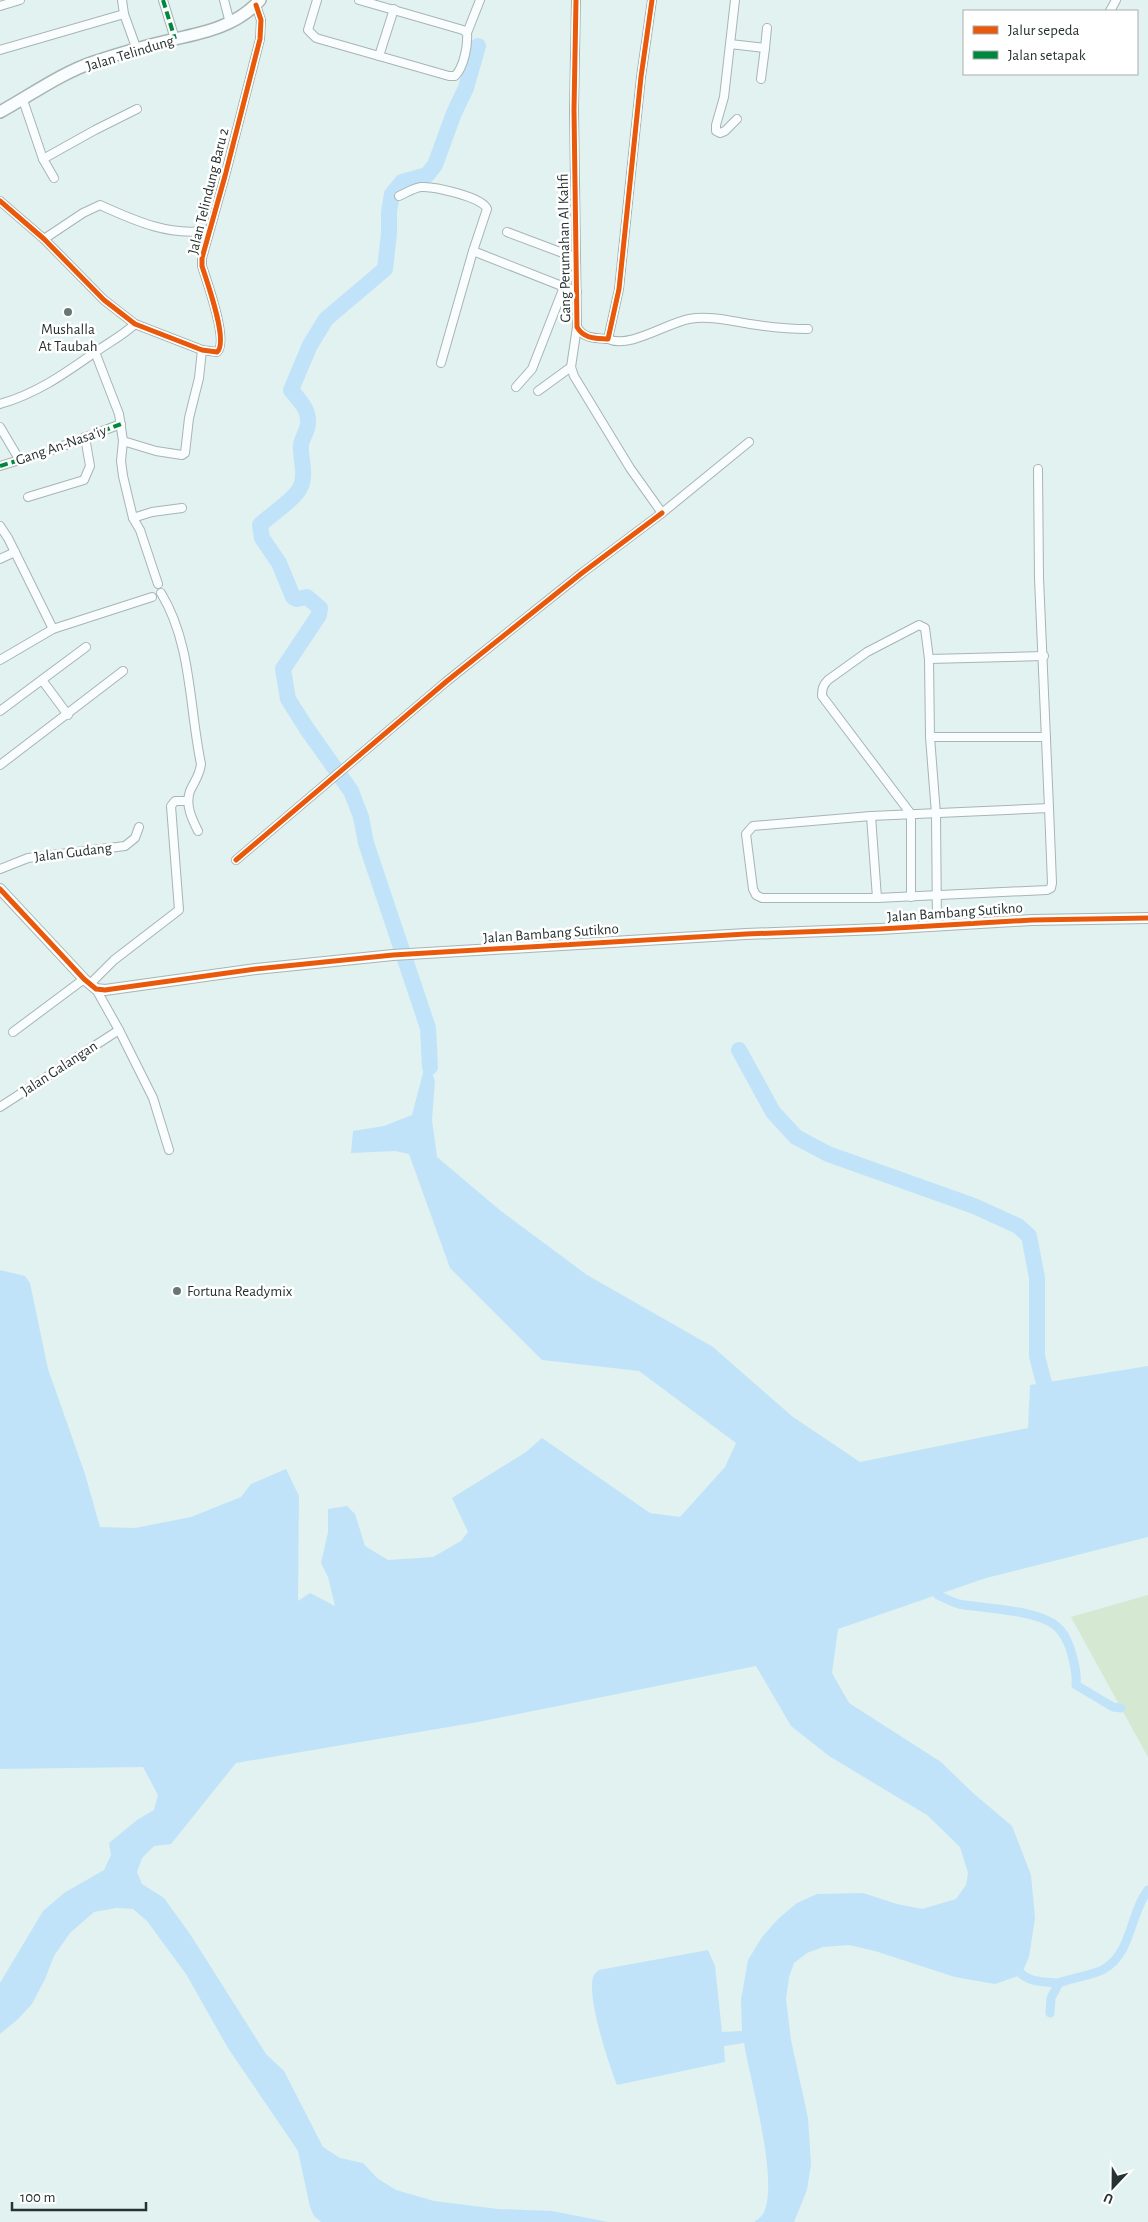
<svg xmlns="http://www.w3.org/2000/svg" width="1148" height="2222" viewBox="0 0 1148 2222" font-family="'Alegreya Sans',sans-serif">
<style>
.green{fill:#d5e8d1}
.water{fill:#c1e3f9}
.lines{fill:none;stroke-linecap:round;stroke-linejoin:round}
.canal{stroke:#c1e3f9;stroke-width:9}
.river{stroke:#c1e3f9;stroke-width:16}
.minor-casing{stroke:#a7b5b3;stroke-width:10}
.tertiary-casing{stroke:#a7b5b3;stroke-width:12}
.secondary-casing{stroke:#a7b5b3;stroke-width:14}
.minor{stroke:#fafdfd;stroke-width:8}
.tertiary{stroke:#fafdfd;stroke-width:10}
.secondary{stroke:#fafdfd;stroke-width:11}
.quiet{stroke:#00873e;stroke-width:4;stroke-dasharray:8 4;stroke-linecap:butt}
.cycleway-casing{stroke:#fff;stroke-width:8}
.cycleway{stroke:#e8590c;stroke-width:5}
.poi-dot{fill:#687674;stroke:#fff;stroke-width:2}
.labels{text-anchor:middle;stroke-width:5;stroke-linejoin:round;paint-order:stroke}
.street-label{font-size:15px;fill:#273331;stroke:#fff}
.poi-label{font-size:15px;fill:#273331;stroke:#fff}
</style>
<rect width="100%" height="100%" fill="#e1f2f0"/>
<!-- green -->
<polygon class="green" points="1148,1595 1148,1757 1071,1617"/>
<!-- water -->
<path class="water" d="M430 1067 435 1081 432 1120 437 1157 501 1211 587 1275 713 1347 793 1417 860 1462 1028 1428 1030 1385 1148 1366V1537L986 1578 838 1629 832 1673 849 1703 941 1762 973 1793 1012 1826 1031 1875 1035 1918 1029 1957 1021 1975 995 1984 955 1977 875 1951 849 1945 823 1947 807 1953 794 1963 789 1977 786 1999 791 2040 808 2118 811 2164 807 2190 794 2222H754C757 2220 761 2217 763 2214 780 2183 750 2080 744 2043L724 2046 725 2062 617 2085C609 2065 585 1993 594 1975 595 1973 597 1972 599 1970L708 1950 715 1966 722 2032 742 2031 741 2000 748 1960 762 1937 779 1918 797 1903 817 1894 863 1893 897 1904 922 1909 956 1899 966 1885 968 1873 960 1847 927 1815 829 1756 791 1726 756 1666 478 1722 236 1763 171 1844 154 1846 142 1858 137 1872 142 1884 164 1898 190 1934 266 2054 284 2071 323 2147 340 2158 363 2163 377 2178 396 2190 434 2201 498 2209 552 2211 608 2222H321L314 2216 310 2207 298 2151 228 2048 186 1974 147 1921 133 1909 116 1908 94 1912 70 1933 54 1956 45 1979 32 2004 17 2020 0 2034V1983L43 1911 64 1893 104 1870 111 1855 109 1843 137 1820 154 1810 158 1795 143 1767 0 1769V1270L25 1276 30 1283 48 1369 85 1474 100 1527 135 1528 191 1517 241 1497 251 1484 286 1469 299 1496 298 1601 310 1593 335 1606 328 1577 321 1563 328 1532V1509L347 1506 355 1514 365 1546 388 1560 433 1557 461 1541 468 1532 452 1498 526 1452 542 1438 650 1513 680 1517 725 1467 736 1443 639 1371 542 1360 450 1268 409 1154 395 1151 351 1153 353 1131 384 1126 412 1115 424 1069Z"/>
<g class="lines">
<!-- canal -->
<g class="canal">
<path d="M938 1595C944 1598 952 1602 959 1604 984 1609 1045 1609 1061 1631 1066 1637 1070 1647 1072 1655 1075 1666 1077 1674 1076 1685L1113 1707 1121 1708"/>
<path d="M1017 1968C1025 1983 1044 1982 1059 1983"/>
<path d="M1050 2013 1051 1998 1059 1983C1072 1978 1094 1975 1104 1969 1132 1953 1130 1913 1148 1890"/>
</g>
<!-- river -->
<g class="river">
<polyline points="739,1050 773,1112 796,1137 828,1154 974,1206 1018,1226 1029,1236 1037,1278 1037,1356 1044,1383"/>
<path d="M430 1067 428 1028 366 843 361 817 351 791 307 729 288 699 283 669 319 615 320 608 307 597 297 599 293 597 279 563 262 538 260 525C270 515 295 499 300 488 307 475 300 459 301 445 302 437 309 430 308 420 308 408 298 399 291 390L310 345 326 319 385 269 389 233V212L392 194 402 182 427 175 435 165 454 113 466 88 478 46"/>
</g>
<!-- minor casing -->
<g class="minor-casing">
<g id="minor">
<polyline points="163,0 175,39"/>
<polyline points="224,0 230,23"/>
<path d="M317 0 308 30 316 38 449 76H455C464 67 468 45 467 33L463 30 359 0"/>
<path d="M576 0 574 110 577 327C584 339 595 338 608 339L619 289 641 77 652 0"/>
<polyline points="735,0 724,97 716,125 716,131 720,133 725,131 737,119"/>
<polyline points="0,6 20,0"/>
<polyline points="1110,11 1116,0"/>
<polyline points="124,14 137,50"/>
<polyline points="467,33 480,0"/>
<polyline points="730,44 765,48 761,79"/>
<polyline points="765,48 767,28"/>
<polyline points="0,50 124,14 122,0"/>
<polyline points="379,56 394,9"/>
<polyline points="23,100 43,159 54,178"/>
<polyline points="43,159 95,130 137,109"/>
<path d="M399 196C406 193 413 188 421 187 433 186 483 197 487 209L473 251 577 292"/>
<path d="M0 201 44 239 104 300 135 324 202 350 217 352C229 342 207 282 202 266V258L225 176 260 39 261 20 256 5"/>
<polyline points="507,232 576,258"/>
<path d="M44 239 83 213 100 205C135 221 171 237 209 230"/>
<polyline points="577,327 571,367 574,376 630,468 662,513 749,442"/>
<path d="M608 339C629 349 667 323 689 319 709 315 731 321 750 324 770 327 789 329 808 329"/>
<polyline points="95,352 119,414 123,441 121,461 123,476 133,518 140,530 158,584"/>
<polyline points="441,363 473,251"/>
<polyline points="516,387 532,369 564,287"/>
<polyline points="538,391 571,367"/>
<path d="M0 404C36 394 64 374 94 353 108 343 122 336 135 324"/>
<polyline points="0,427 19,459"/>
<polyline points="123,441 156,451 182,455 185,453 189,418 199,378 202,350"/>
<polyline points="0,466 52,450 121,424"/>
<polyline points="1038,469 1039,578 1049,808"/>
<polyline points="28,497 84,480 90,466 85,437"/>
<polyline points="133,518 152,512 182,508"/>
<polyline points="0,526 8,538 53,629"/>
<polyline points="0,559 15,552"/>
<path d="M161 593C192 644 189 707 201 764 200 775 194 782 190 791 185 805 192 819 198 831"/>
<polyline points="929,659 1044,656"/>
<polyline points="0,660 53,629 152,597"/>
<polyline points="42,680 68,715"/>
<polyline points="0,711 86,647"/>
<polyline points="930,737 1046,737"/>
<polyline points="0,765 123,671"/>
<polygon points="1049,808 1052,883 1051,888 1047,890 877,898 762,898 756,895 753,889 746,834 753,826 871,816"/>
<polyline points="871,816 877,898"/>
<polyline points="236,860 447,681 582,573 662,513"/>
<polyline points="0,869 28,858 125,846 135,838 139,827"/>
<path d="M911 897V814L822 696C822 689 823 685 828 680L867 652 919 625 925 628 929 659 930 737 936 814 937 925"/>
<polyline points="90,984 114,960 179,910 171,806 175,801 188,801"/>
<polyline points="96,989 119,1030 153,1098 169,1150"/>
<polyline points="13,1032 84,979"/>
<polyline points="0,1107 119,1030"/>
</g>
</g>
<!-- tertiary casing -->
<g class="tertiary-casing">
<polyline id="tertiary" points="0,889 84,979 96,989 105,990 256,969 393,955 746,934 880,929 1032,920 1148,918"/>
</g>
<!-- secondary casing -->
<g class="secondary-casing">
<path id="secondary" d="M0 112C31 95 61 73 94 62 120 53 149 45 175 39 207 32 238 25 260 0"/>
</g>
<!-- minor -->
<use href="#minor" class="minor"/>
<!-- tertiary -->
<use href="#tertiary" class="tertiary"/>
<!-- secondary -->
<use href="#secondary" class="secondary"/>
<!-- quiet -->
<g class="quiet">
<polyline points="163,0 175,39"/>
<polyline points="0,466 52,450 121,424"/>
</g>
<!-- cycleway casing -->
<g class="cycleway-casing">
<g id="cycleway">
<path d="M576 0 574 110 577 327C584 339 595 338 608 339L619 289 641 77 652 0"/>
<path d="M0 201 44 239 104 300 135 324 202 350 217 352C229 342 207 282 202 266V258L225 176 260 39 261 20 256 5"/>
<polyline points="236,860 447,681 582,573 662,513"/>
<polyline points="0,889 84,979 96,989 105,990 256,969 393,955 746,934 880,929 1032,920 1148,918"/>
</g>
</g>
<!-- cycleway -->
<use href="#cycleway" class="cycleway"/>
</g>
<!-- markers -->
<g class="poi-dot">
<circle cx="68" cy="312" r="5"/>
<circle cx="177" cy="1291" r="5"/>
</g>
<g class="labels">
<!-- street labels -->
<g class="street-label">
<text transform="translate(130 53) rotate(-17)" y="5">Jalan Telindung</text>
<text transform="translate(208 191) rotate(-76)" y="5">Jalan Telindung Baru 2</text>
<text transform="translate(564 248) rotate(-91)" y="5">Gang Perumahan Al Kahfi</text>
<text transform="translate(61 445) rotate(-19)" y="5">Gang An-Nasa'iy</text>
<text transform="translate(73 852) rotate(-7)" y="5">Jalan Gudang</text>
<text transform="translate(955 912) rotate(-4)" y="5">Jalan Bambang Sutikno</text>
<text transform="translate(551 933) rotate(-4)" y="5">Jalan Bambang Sutikno</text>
<text transform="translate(59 1068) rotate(-33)" y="5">Jalan Galangan</text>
</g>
<!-- poi labels -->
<g class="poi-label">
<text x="68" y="334">Mushalla<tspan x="68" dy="17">At Taubah</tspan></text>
<text x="187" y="1296" text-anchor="start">Fortuna Readymix</text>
</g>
</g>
<!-- legend -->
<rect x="963" y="10" width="175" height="65" fill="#ffffff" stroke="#a9adad"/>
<rect x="973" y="26" width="25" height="8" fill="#e8590c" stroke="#a9adad"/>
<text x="1008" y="35" font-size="15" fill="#273331">Jalur sepeda</text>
<rect x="973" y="51" width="25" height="8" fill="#00873e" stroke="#a9adad"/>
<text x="1008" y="60" font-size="15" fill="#273331">Jalan setapak</text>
<!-- north arrow -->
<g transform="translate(1113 2187) rotate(202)" stroke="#ffffff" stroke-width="4" paint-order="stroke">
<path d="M0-4L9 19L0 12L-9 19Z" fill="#273331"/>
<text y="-8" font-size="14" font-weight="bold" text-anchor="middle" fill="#273331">U</text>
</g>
<!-- scale -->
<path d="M12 2202v8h134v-8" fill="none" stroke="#273331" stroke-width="2.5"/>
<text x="20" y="2202" font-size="15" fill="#273331" stroke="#ffffff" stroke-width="4" paint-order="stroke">100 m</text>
</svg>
